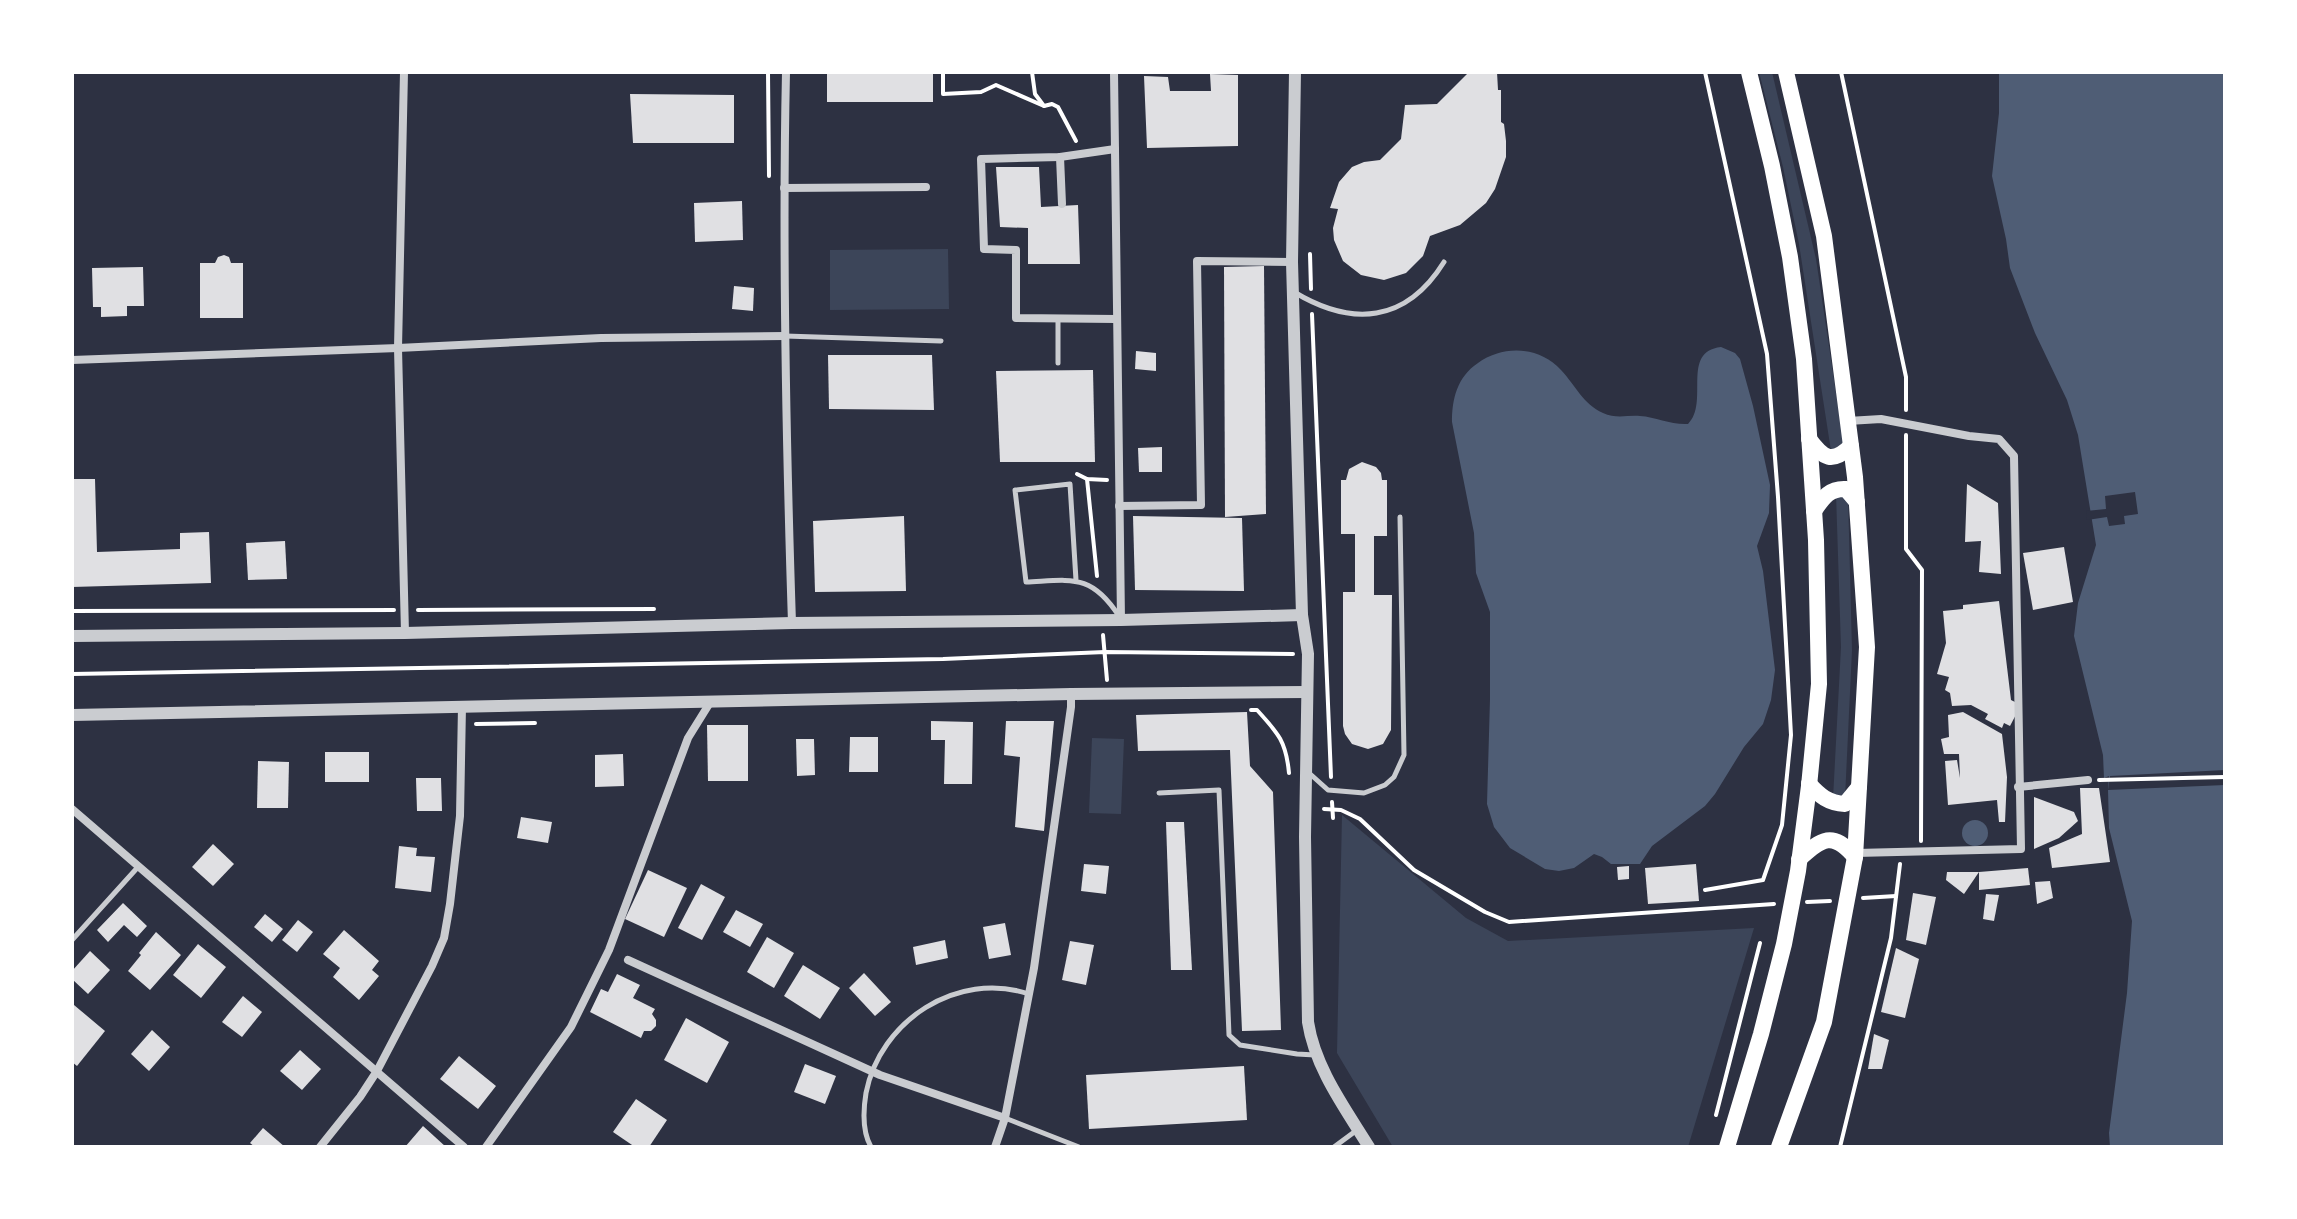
<svg xmlns="http://www.w3.org/2000/svg" width="2297" height="1219" viewBox="0 0 2297 1219" font-family="'Fira Sans Condensed',sans-serif">
<style>
.green{fill:#3c4559}
.water{fill:#4f5d75}
.pier{fill:#2d3142}
.building{fill:#e0e0e3}
.lines{fill:none;stroke-linecap:round;stroke-linejoin:round}
.path{stroke:#fff;stroke-width:4}
.service{stroke:#caccd0;stroke-width:5}
.minor{stroke:#caccd0;stroke-width:8}
.tertiary{stroke:#caccd0;stroke-width:12}
.primary{stroke:#fff;stroke-width:16}
</style>
<rect width="100%" height="100%" fill="#2d3142"/>
<!-- green -->
<g class="green">
<polygon points="1759,72 1772,72 1816,259 1844,447 1831,451 1799,244 1783,167"/>
<polygon points="948,249 949,309 830,310 830,250"/>
<polygon points="1836,494 1848,495 1852,650 1845,798 1833,799 1841,647"/>
<polygon points="1092,738 1124,739 1121,814 1089,813"/>
<polygon points="1342,815 1466,918 1508,941 1754,928 1688,1147 1393,1147 1337,1053"/>
</g>
<!-- water -->
<g class="water">
<polygon points="1999,72 2225,72 2225,1147 2110,1147 2109,1133 2127,993 2132,921 2109,828 2108,790 2109,776 2104,778 2103,755 2074,636 2078,603 2096,545 2078,435 2067,400 2035,333 2010,268 2006,239 1992,176 1999,113"/>
<path d="M1721 347 1735 353 1740 359 1753 406 1770 485 1769 513 1757 546 1763 571 1775 670 1771 700 1763 724 1744 747 1715 794 1705 806 1652 846 1640 864H1611L1602 857 1594 854 1574 868 1559 871 1545 869 1510 848 1494 827 1487 804 1490 699V612L1476 573 1474 533 1452 422C1452 399 1457 377 1478 363 1503 345 1539 346 1561 370 1576 386 1583 404 1603 413 1616 419 1627 415 1640 416 1656 417 1671 425 1688 424 1710 402 1680 352 1721 347Z"/>
<circle cx="1975" cy="833" r="13"/>
</g>
<!-- pier -->
<g class="pier">
<polygon points="2135,492 2138,514 2124,516 2125,524 2109,526 2107,517 2087,520 2086,511 2106,509 2105,496"/>
<polygon points="2225,770 2225,785 2108,790 2110,776"/>
</g>
<!-- building -->
<g class="building">
<rect x="827" y="72" width="106" height="30"/>
<polygon points="1469,72 1497,72 1498,90 1501,90 1501,122 1504,124 1506,141 1506,157 1495,189 1486,203 1460,225 1430,236 1423,256 1406,273 1384,280 1361,275 1343,261 1334,240 1333,228 1338,209 1330,208 1339,182 1352,167 1364,162 1380,160 1401,139 1405,105 1437,104"/>
<polygon points="1210,74 1238,75 1238,146 1147,148 1144,76 1168,77 1170,91 1211,91"/>
<polygon points="630,94 734,95 734,143 633,143"/>
<polygon points="996,167 1039,167 1041,207 1078,205 1080,264 1028,264 1028,228 1000,227"/>
<polygon points="742,201 743,240 695,242 694,203"/>
<polygon points="224,255 229,257 231,263 243,263 243,318 200,318 200,263 215,263 218,257"/>
<polygon points="1264,266 1266,514 1225,517 1224,267"/>
<polygon points="143,267 144,306 127,306 127,316 101,317 101,307 93,307 92,268"/>
<polygon points="734,286 754,288 753,311 732,309"/>
<polygon points="1136,351 1156,353 1156,371 1135,369"/>
<polygon points="828,355 932,355 934,410 829,409"/>
<polygon points="1093,370 1095,462 1000,462 996,371"/>
<polygon points="1162,447 1162,472 1139,472 1138,448"/>
<polygon points="1362,462 1376,467 1381,473 1382,480 1387,480 1387,536 1374,536 1374,595 1392,595 1391,730 1383,744 1368,749 1352,744 1345,734 1343,726 1343,592 1355,592 1355,534 1341,534 1341,480 1346,480 1349,469"/>
<polygon points="72,479 95,479 97,552 180,549 180,533 209,532 211,583 72,587"/>
<polygon points="1967,484 1998,503 2001,574 1979,572 1981,541 1965,542"/>
<polygon points="904,516 906,591 815,592 813,521"/>
<polygon points="1133,516 1242,518 1244,591 1135,590"/>
<polygon points="285,541 287,579 248,580 246,543"/>
<polygon points="2064,547 2073,602 2033,610 2023,553"/>
<polygon points="1999,601 2011,700 2021,705 2010,726 2004,723 2002,728 1985,719 1988,714 1971,705 1952,706 1950,693 1945,690 1949,677 1937,674 1946,643 1943,611 1963,609 1963,605"/>
<polygon points="1247,712 1250,766 1273,792 1281,1030 1242,1031 1230,750 1138,751 1136,715"/>
<polygon points="1963,712 2002,734 2007,777 2005,822 1999,822 1997,800 1948,805 1945,761 1957,760 1960,778 1959,754 1944,754 1941,739 1949,737 1948,715"/>
<polygon points="931,721 973,722 972,784 944,784 945,740 931,740"/>
<polygon points="1006,721 1054,721 1044,831 1015,827 1020,757 1004,755"/>
<polygon points="707,725 748,725 748,781 708,781"/>
<polygon points="850,737 878,737 878,772 849,772"/>
<polygon points="796,739 814,739 815,775 797,776"/>
<rect x="325" y="752" width="44" height="30"/>
<polygon points="623,754 624,786 595,787 595,755"/>
<polygon points="258,761 289,762 288,808 257,808"/>
<polygon points="416,778 441,778 442,811 417,811"/>
<polygon points="2080,788 2099,788 2110,862 2052,868 2049,848 2082,834"/>
<polygon points="2034,797 2074,812 2078,821 2059,838 2034,849"/>
<polygon points="521,817 552,822 548,843 517,838"/>
<polygon points="1166,822 1184,822 1192,970 1171,970"/>
<polygon points="213,844 234,864 213,886 192,867"/>
<polygon points="399,846 417,848 416,856 435,857 431,892 395,888"/>
<polygon points="1084,864 1109,866 1106,894 1081,891"/>
<polygon points="1696,864 1699,901 1648,904 1645,868"/>
<polygon points="1629,866 1629,879 1618,880 1617,867"/>
<polygon points="2028,868 2030,885 1979,890 1979,872"/>
<polygon points="648,870 687,888 664,937 625,919"/>
<polygon points="1947,872 1979,872 1964,894 1946,880"/>
<polygon points="2050,881 2053,898 2037,904 2035,882"/>
<polygon points="701,884 725,897 702,940 678,928"/>
<polygon points="1913,893 1936,897 1926,945 1906,940"/>
<polygon points="1986,894 1999,895 1994,921 1983,919"/>
<polygon points="123,903 147,926 137,937 124,925 108,942 97,930"/>
<polygon points="736,910 763,924 750,947 723,932"/>
<polygon points="265,914 283,929 272,942 254,927"/>
<polygon points="298,920 313,932 297,952 282,940"/>
<polygon points="1005,923 1011,955 989,959 983,927"/>
<polygon points="344,930 379,961 372,970 379,976 359,1000 333,977 340,968 323,954"/>
<polygon points="156,932 181,955 150,990 128,971 141,955 139,953"/>
<polygon points="767,937 794,953 774,988 747,972"/>
<polygon points="945,940 948,958 916,965 913,947"/>
<polygon points="1070,941 1094,945 1086,985 1062,980"/>
<polygon points="198,944 226,967 201,998 173,975"/>
<polygon points="1896,948 1919,959 1905,1018 1881,1012"/>
<polygon points="90,951 110,970 88,994 72,979 72,971"/>
<polygon points="803,965 840,988 820,1019 784,996"/>
<polygon points="864,973 891,1002 875,1016 849,988"/>
<polygon points="617,974 640,985 633,998 655,1009 652,1014 656,1020 656,1026 651,1031 644,1031 641,1038 590,1012 601,989 608,992"/>
<polygon points="243,996 262,1012 242,1037 222,1022"/>
<polygon points="74,1005 105,1031 77,1066 72,1062 72,1008"/>
<polygon points="686,1018 729,1042 707,1083 664,1060"/>
<polygon points="152,1030 170,1047 149,1071 131,1054"/>
<polygon points="1874,1034 1889,1040 1882,1069 1868,1069"/>
<polygon points="300,1050 321,1069 302,1090 280,1071"/>
<polygon points="459,1056 496,1086 478,1109 440,1079"/>
<polygon points="805,1064 836,1076 825,1104 794,1092"/>
<polygon points="1244,1066 1247,1120 1089,1129 1086,1075"/>
<polygon points="636,1099 667,1120 649,1147 635,1147 613,1132"/>
<polygon points="423,1126 446,1147 405,1147"/>
<polygon points="263,1128 285,1147 255,1147 250,1143"/>
</g>
<g class="lines">
<!-- path -->
<g class="path">
<polyline points="768,72 769,176"/>
<polyline points="943,72 943,94 981,92 996,85 1044,106"/>
<polyline points="1032,72 1035,94 1044,106 1052,104 1058,107 1076,141"/>
<polyline points="1841,72 1906,377 1906,410"/>
<polyline points="1310,254 1311,289"/>
<polyline points="1312,314 1331,777"/>
<polyline points="1906,435 1906,549 1922,570 1921,841"/>
<polyline points="1077,474 1087,479 1107,480"/>
<polyline points="1087,479 1097,576"/>
<polyline points="418,610 654,609"/>
<polyline points="72,611 394,610"/>
<polyline points="1103,635 1107,680"/>
<polyline points="72,674 943,659 1105,652 1293,654"/>
<path d="M1251 710H1257C1278 733 1286 741 1289 773"/>
<polyline points="476,724 535,723"/>
<polyline points="2099,780 2225,777"/>
<polyline points="1332,802 1333,818"/>
<polyline points="1324,809 1341,810 1360,819 1414,870 1485,912 1509,922 1774,904"/>
<polyline points="1705,890 1763,880 1782,825 1791,735 1778,497 1767,354 1705,72"/>
<polyline points="1863,898 1896,896"/>
<polyline points="1807,902 1830,901"/>
<polyline points="1716,1115 1760,943"/>
<polyline points="1840,1147 1891,938 1900,864"/>
</g>
<!-- service -->
<g class="service">
<path d="M1294 292C1352 327 1406 323 1444 262"/>
<polyline points="785,336 941,341"/>
<polyline points="1058,363 1058,319"/>
<path d="M1076 580 1070 484 1015 490 1026 582C1072 580 1091 573 1119 616"/>
<polyline points="1309,773 1328,790 1364,793 1385,785 1394,777 1404,755 1400,517"/>
<polyline points="1159,793 1219,790 1229,1035 1240,1045 1297,1054 1315,1055"/>
<polyline points="72,940 138,867"/>
<polyline points="1005,1118 1079,1147"/>
<path d="M871 1147C862 1131 863 1111 866 1093 880 1021 957 970 1029 994"/>
<polyline points="1334,1147 1357,1130"/>
</g>
<!-- minor -->
<g class="minor">
<polyline points="404,72 398,348 405,633"/>
<path d="M786 72C782 256 786 439 792 623"/>
<polyline points="1114,72 1121,620"/>
<polyline points="1115,149 1060,157 981,159 984,249 1016,250 1016,318 1116,319"/>
<polyline points="1060,157 1062,204"/>
<polyline points="784,188 926,187"/>
<polyline points="72,360 398,348 601,338 785,336"/>
<polyline points="1848,421 1881,419 1969,436 1999,439 2014,456 2021,849 1856,853"/>
<polyline points="1119,506 1201,505 1197,261 1292,262"/>
<polyline points="2018,787 2088,780"/>
<polyline points="72,809 464,1147"/>
<polyline points="628,960 880,1075 1005,1118"/>
<polyline points="320,1147 360,1097 377,1071 432,966 444,938 450,904 460,816 462,706"/>
<polyline points="486,1147 571,1027 609,950 688,738 711,701"/>
<polyline points="995,1147 1005,1118 1034,968 1071,707 1071,694"/>
</g>
<!-- tertiary -->
<g class="tertiary">
<path d="M1295 72 1292 262 1302 615 1308 654 1305 837 1308 1022C1315 1068 1345 1108 1369 1147"/>
<polyline points="72,636 405,633 792,623 1121,620 1302,615"/>
<polyline points="72,715 1071,694 1307,692"/>
</g>
<!-- primary -->
<g class="primary">
<path d="M1809 439C1824 459 1832 464 1851 446"/>
<path d="M1814 511C1823 498 1829 488 1846 489L1857 502"/>
<path d="M1809 784C1820 796 1828 803 1845 804L1859 787"/>
<path d="M1799 859C1822 839 1832 830 1855 857"/>
<polyline points="1727,1147 1761,1034 1784,944 1798,871 1809,786 1819,684 1816,540 1804,359 1790,257 1772,166 1749,72"/>
<polyline points="1779,1147 1824,1022 1855,857 1867,647 1855,477 1824,236 1786,72"/>
</g>
</g>
<!-- border -->
<rect width="2297" height="1219" fill="none" stroke="#ffffff" stroke-width="148"/>
</svg>
